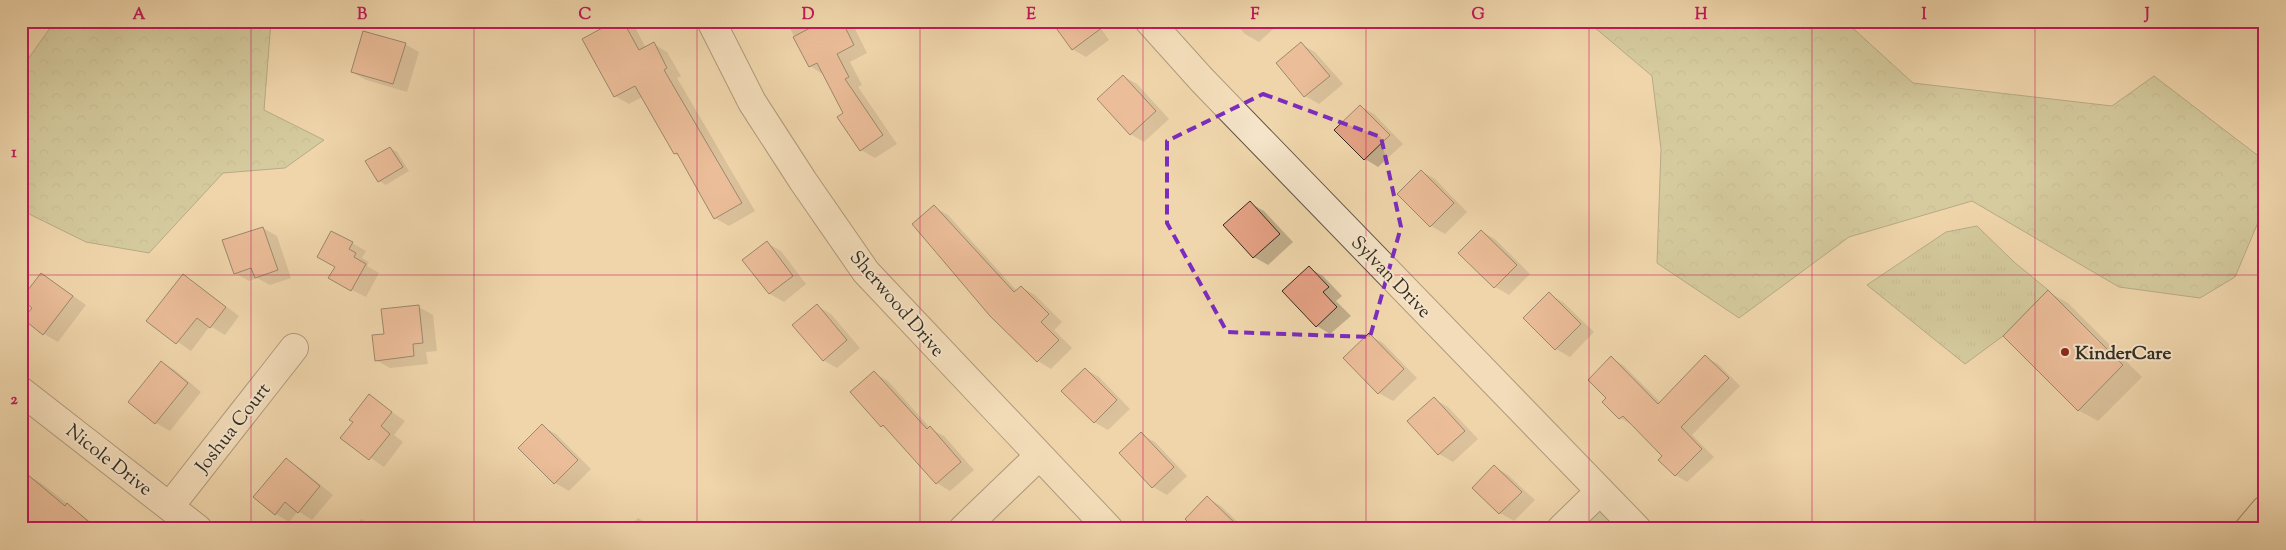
<svg xmlns="http://www.w3.org/2000/svg" width="2286" height="550" viewBox="0 0 2286 550" font-family="'Sorts Mill Goudy',serif">
<style>
.forest{fill:url(#forest-crowns);stroke:#747658}
.park{fill:url(#park-tufts);stroke:#747658}
.shadow{fill:#0003}
.building{fill:#e4a184;stroke:#332c22}
.lines{fill:none;stroke-linecap:round;stroke-linejoin:round}
.minor-casing{stroke:#625644;stroke-width:30}
.major-casing{stroke:#332c22;stroke-width:30}
.minor{stroke:#f5e4c9;stroke-width:28}
.major{stroke:#f0d6ac;stroke-width:28}
.marked{fill:none;stroke:#7b2cbf;stroke-width:4;stroke-dasharray:10 6;stroke-linejoin:round}
.grid{fill:none;stroke:#c2185b;stroke-width:1;stroke-opacity:0.55}
.poi-dot{fill:#8f2418;stroke:#f5e4c9;stroke-width:2}
.labels{text-anchor:middle;stroke-width:4;stroke-linejoin:round;paint-order:stroke}
.street-label{font-size:19px;fill:#332c22;stroke:#f5e4c9}
.poi-label{font-size:19px;font-weight:bold;fill:#332c22;stroke:#f5e4c9;text-anchor:start}
.neatline{fill:none;stroke:#c2185b;stroke-width:2}
.grid-label{font-size:16px;text-anchor:middle;font-weight:bold;fill:#c2185b}
</style>
<defs>
<pattern id="forest-crowns" width="20" height="18" patternUnits="userSpaceOnUse" patternTransform="scale(1.25)"><rect width="20" height="18" fill="#b4bf8e"/><path d="M2 6a3 3 0 1 1 6 0M12 15a3 3 0 1 1 6 0" fill="none" stroke="#9ba47a"/></pattern>
<pattern id="park-tufts" width="24" height="20" patternUnits="userSpaceOnUse" patternTransform="scale(1.25)"><rect width="24" height="20" fill="#b4bf8e"/><path d="M3 7l-1-3M5 7V3M7 7l1-3M15 17l-1-3M17 17v-4M19 17l1-3" fill="none" stroke="#9ba47a"/></pattern>
</defs>
<rect width="100%" height="100%" fill="#f0d6ac"/>
<filter id="stains"><feTurbulence type="fractalNoise" baseFrequency=".004" numOctaves="4"/><feColorMatrix values="0 0 0 0 .2 0 0 0 0 .09 0 0 0 0 .02 0 0 0 .5 -.17"/></filter>
<radialGradient id="worn" r=".72"><stop offset=".6" stop-color="#630" stop-opacity="0"/><stop offset="1" stop-color="#630" stop-opacity=".3"/></radialGradient>
<!-- forest -->
<g class="forest">
<polygon points="55,21 271,21 264,110 324,140 285,168 223,173 149,253 86,242 21,210 21,69"/>
<polygon points="1587,21 1845,21 1913,83 2112,106 2154,76 2265,161 2265,206 2235,277 2200,298 2119,287 1972,201 1849,237 1739,318 1657,263 1661,149 1652,76"/>
</g>
<!-- park -->
<g class="park">
<polygon points="1977,226 2014,262 2048,290 2003,336 1965,364 1867,285 1946,232"/>
<polygon points="1600,491 1637,529 1561,529"/>
</g>
<!-- shadow -->
<g class="shadow">
<polygon points="617,21 625,21 635,27 646,48 654,44 667,52 681,76 677,78 755,211 729,226 715,218 681,157 675,154 642,97 629,104 615,96"/>
<polygon points="786,21 848,21 852,23 867,53 850,62 862,85 858,87 897,144 875,158 861,150 824,75 810,66"/>
<polygon points="1096,21 1109,40 1086,57 1072,49"/>
<polygon points="1233,21 1282,21 1259,42 1245,34"/>
<polygon points="405,44 419,52 407,92 366,80 352,72"/>
<polygon points="1301,44 1315,52 1343,84 1319,104 1305,96 1278,64"/>
<polygon points="1123,76 1137,84 1169,119 1144,142 1130,134"/>
<polygon points="1360,106 1374,114 1403,144 1378,167 1365,159"/>
<polygon points="390,148 397,152 409,171 386,185 379,181"/>
<polygon points="1421,171 1435,179 1467,212 1445,234 1431,226"/>
<polygon points="1250,203 1264,211 1293,242 1268,265 1254,257 1225,225"/>
<polygon points="934,207 948,215 1017,291 1021,287 1035,295 1062,322 1054,330 1072,348 1051,369 1038,361"/>
<polygon points="263,228 277,236 291,278 270,285 257,278 249,281 235,273"/>
<polygon points="1481,231 1495,239 1530,274 1509,295 1495,287 1460,253"/>
<polygon points="352,243 366,251 362,258 369,262 367,266 379,273 366,297 344,286 336,267"/>
<polygon points="767,243 781,251 806,284 784,302 770,294 744,260"/>
<polygon points="1309,268 1323,276 1342,296 1336,301 1351,316 1330,334 1317,326"/>
<polygon points="42,274 86,305 58,342 44,334 34,307"/>
<polygon points="183,275 239,316 225,335 210,326 191,351 148,321"/>
<polygon points="2265,280 2265,298 2259,294"/>
<polygon points="2048,292 2068,303 2142,377 2098,421 2078,410"/>
<polygon points="1549,294 1563,302 1594,332 1570,357 1556,349"/>
<polygon points="817,306 831,314 860,348 837,368 823,360"/>
<polygon points="419,307 433,315 437,351 426,352 428,364 390,368 376,360 385,335"/>
<polygon points="1369,335 1383,343 1417,378 1393,401 1379,393 1345,358"/>
<polygon points="1705,357 1718,364 1740,386 1692,435 1714,457 1687,482 1675,475 1664,456 1632,425 1620,418 1603,402 1607,398 1611,358 1623,365 1661,403"/>
<polygon points="161,362 175,370 201,392 170,431 156,423"/>
<polygon points="1085,369 1099,377 1130,409 1108,430 1094,422"/>
<polygon points="874,373 888,381 931,429 944,436 974,470 950,491 937,483 890,430 882,426"/>
<polygon points="369,396 405,421 394,435 403,442 384,467 342,438 354,422"/>
<polygon points="1434,399 1448,407 1478,439 1453,462 1439,454 1409,421"/>
<polygon points="542,426 556,434 591,469 569,491 555,483 519,448"/>
<polygon points="1141,434 1155,442 1187,476 1167,495 1153,487"/>
<polygon points="286,460 300,468 333,495 312,520 298,511 289,522 276,514"/>
<polygon points="1495,467 1508,475 1535,500 1514,521 1500,513"/>
<polygon points="27,475 41,483 100,529 21,529"/>
<polygon points="1207,498 1221,506 1245,529 1196,529"/>
<polygon points="638,518 652,526 654,529 627,529"/>
<polygon points="361,519 375,527 376,529 353,529"/>
</g>
<!-- building -->
<g class="building">
<polygon points="615,21 623,21 639,50 654,42 667,68 664,70 742,203 714,219 677,153 674,154 635,86 614,97 582,39"/>
<polygon points="823,21 842,21 854,45 837,54 849,77 845,79 883,135 860,151 837,117 843,113 817,63 809,67 793,37"/>
<polygon points="1051,21 1111,21 1072,50"/>
<polygon points="363,31 406,43 393,84 351,72"/>
<polygon points="1301,42 1330,76 1304,97 1276,63"/>
<polygon points="1123,75 1156,111 1130,135 1097,99"/>
<polygon points="1360,105 1390,135 1364,160 1334,130"/>
<polygon points="390,147 403,167 378,182 365,161"/>
<polygon points="1421,170 1454,203 1430,227 1397,194"/>
<polygon points="1250,201 1280,234 1253,258 1223,225"/>
<polygon points="934,205 1014,292 1021,286 1049,314 1041,322 1059,340 1037,362 990,316 912,224"/>
<polygon points="263,227 278,270 255,278 251,268 234,274 222,240"/>
<polygon points="1481,230 1517,265 1494,288 1458,253"/>
<polygon points="331,231 353,242 349,249 356,253 354,257 366,264 351,291 328,278 335,267 317,257"/>
<polygon points="767,241 793,276 769,294 742,260"/>
<polygon points="1309,266 1329,287 1323,292 1337,307 1316,327 1282,291"/>
<polygon points="41,273 73,296 43,335 23,319 32,308 21,299"/>
<polygon points="183,274 226,307 210,328 197,318 176,344 146,321"/>
<polygon points="2048,290 2123,365 2078,411 2003,336"/>
<polygon points="1549,292 1581,324 1555,350 1523,318"/>
<polygon points="817,304 847,340 823,361 792,325"/>
<polygon points="419,305 423,343 413,344 414,356 375,361 372,335 384,334 381,309"/>
<polygon points="1369,333 1404,369 1378,394 1343,358"/>
<polygon points="1705,355 1729,378 1681,427 1702,449 1675,476 1658,460 1662,456 1623,416 1619,419 1602,402 1606,398 1588,380 1611,356 1658,404"/>
<polygon points="161,361 188,383 155,424 128,402"/>
<polygon points="1085,368 1117,400 1094,423 1061,391"/>
<polygon points="874,371 927,429 930,426 961,462 936,484 883,425 881,427 850,392"/>
<polygon points="369,394 392,412 381,426 390,434 369,460 340,438 353,422 349,420"/>
<polygon points="1434,397 1465,431 1438,455 1407,421"/>
<polygon points="542,424 578,460 554,484 518,448"/>
<polygon points="1141,432 1174,467 1152,488 1119,453"/>
<polygon points="286,458 320,486 298,513 285,502 275,515 253,497"/>
<polygon points="1494,465 1522,492 1499,514 1472,488"/>
<polygon points="21,469 65,506 67,503 97,529 21,529"/>
<polygon points="1207,496 1241,529 1195,529 1185,519"/>
</g>
<g class="lines">
<!-- minor casing -->
<g class="minor-casing">
<g id="minor">
<polyline points="711,21 752,102 803,181 866,272 1109,529"/>
<polyline points="1149,21 1202,80 1637,529"/>
<polyline points="21,391 198,529"/>
<polyline points="170,506 294,348"/>
<polyline points="963,529 1039,456"/>
<polyline points="1561,529 1600,491"/>
</g>
</g>
<!-- major casing -->
<g class="major-casing">
<polyline id="major" points="2249,529 2265,510"/>
</g>
<!-- minor -->
<use href="#minor" class="minor"/>
<!-- major -->
<use href="#major" class="major"/>
</g>
<!-- marked area -->
<path d="M0 0H2286V550H0ZM1263 94 1381 137 1401 227 1370 337 1227 332 1167 223V141Z" fill="#f0d6ac" fill-opacity=".55" fill-rule="evenodd"/>
<path class="marked" d="M1263 94 1381 137 1401 227 1370 337 1227 332 1167 223V141Z"/>
<!-- grid -->
<path class="grid" d="M251 21V529M474 21V529M697 21V529M920 21V529M1143 21V529M1366 21V529M1589 21V529M1812 21V529M2035 21V529M21 275H2265"/>
<!-- markers -->
<circle class="poi-dot" cx="2065" cy="352" r="5"/>
<g class="labels">
<!-- street labels -->
<g class="street-label">
<text transform="translate(1392 276) rotate(46)" y="7">Sylvan Drive</text>
<text transform="translate(898 303) rotate(49)" y="7">Sherwood Drive</text>
<text transform="translate(232 427) rotate(-52)" y="7">Joshua Court</text>
<text transform="translate(110 459) rotate(38)" y="7">Nicole Drive</text>
</g>
<!-- poi labels -->
<g class="poi-label">
<text x="2075" y="359">KinderCare</text>
</g>
</g>
<!-- margin -->
<rect width="2286" height="550" fill="none" stroke="#f0d6ac" stroke-width="55"/>
<rect x="28" y="28" width="2230" height="494" class="neatline"/>
<g class="grid-label">
<text x="139" y="19">A</text>
<text x="362" y="19">B</text>
<text x="585" y="19">C</text>
<text x="808" y="19">D</text>
<text x="1031" y="19">E</text>
<text x="1255" y="19">F</text>
<text x="1478" y="19">G</text>
<text x="1701" y="19">H</text>
<text x="1924" y="19">I</text>
<text x="2147" y="19">J</text>
<text x="14" y="157">1</text>
<text x="14" y="404">2</text>
</g>
<rect width="100%" height="100%" filter="url(#stains)"/>
<rect width="100%" height="100%" fill="url(#worn)"/>
</svg>
